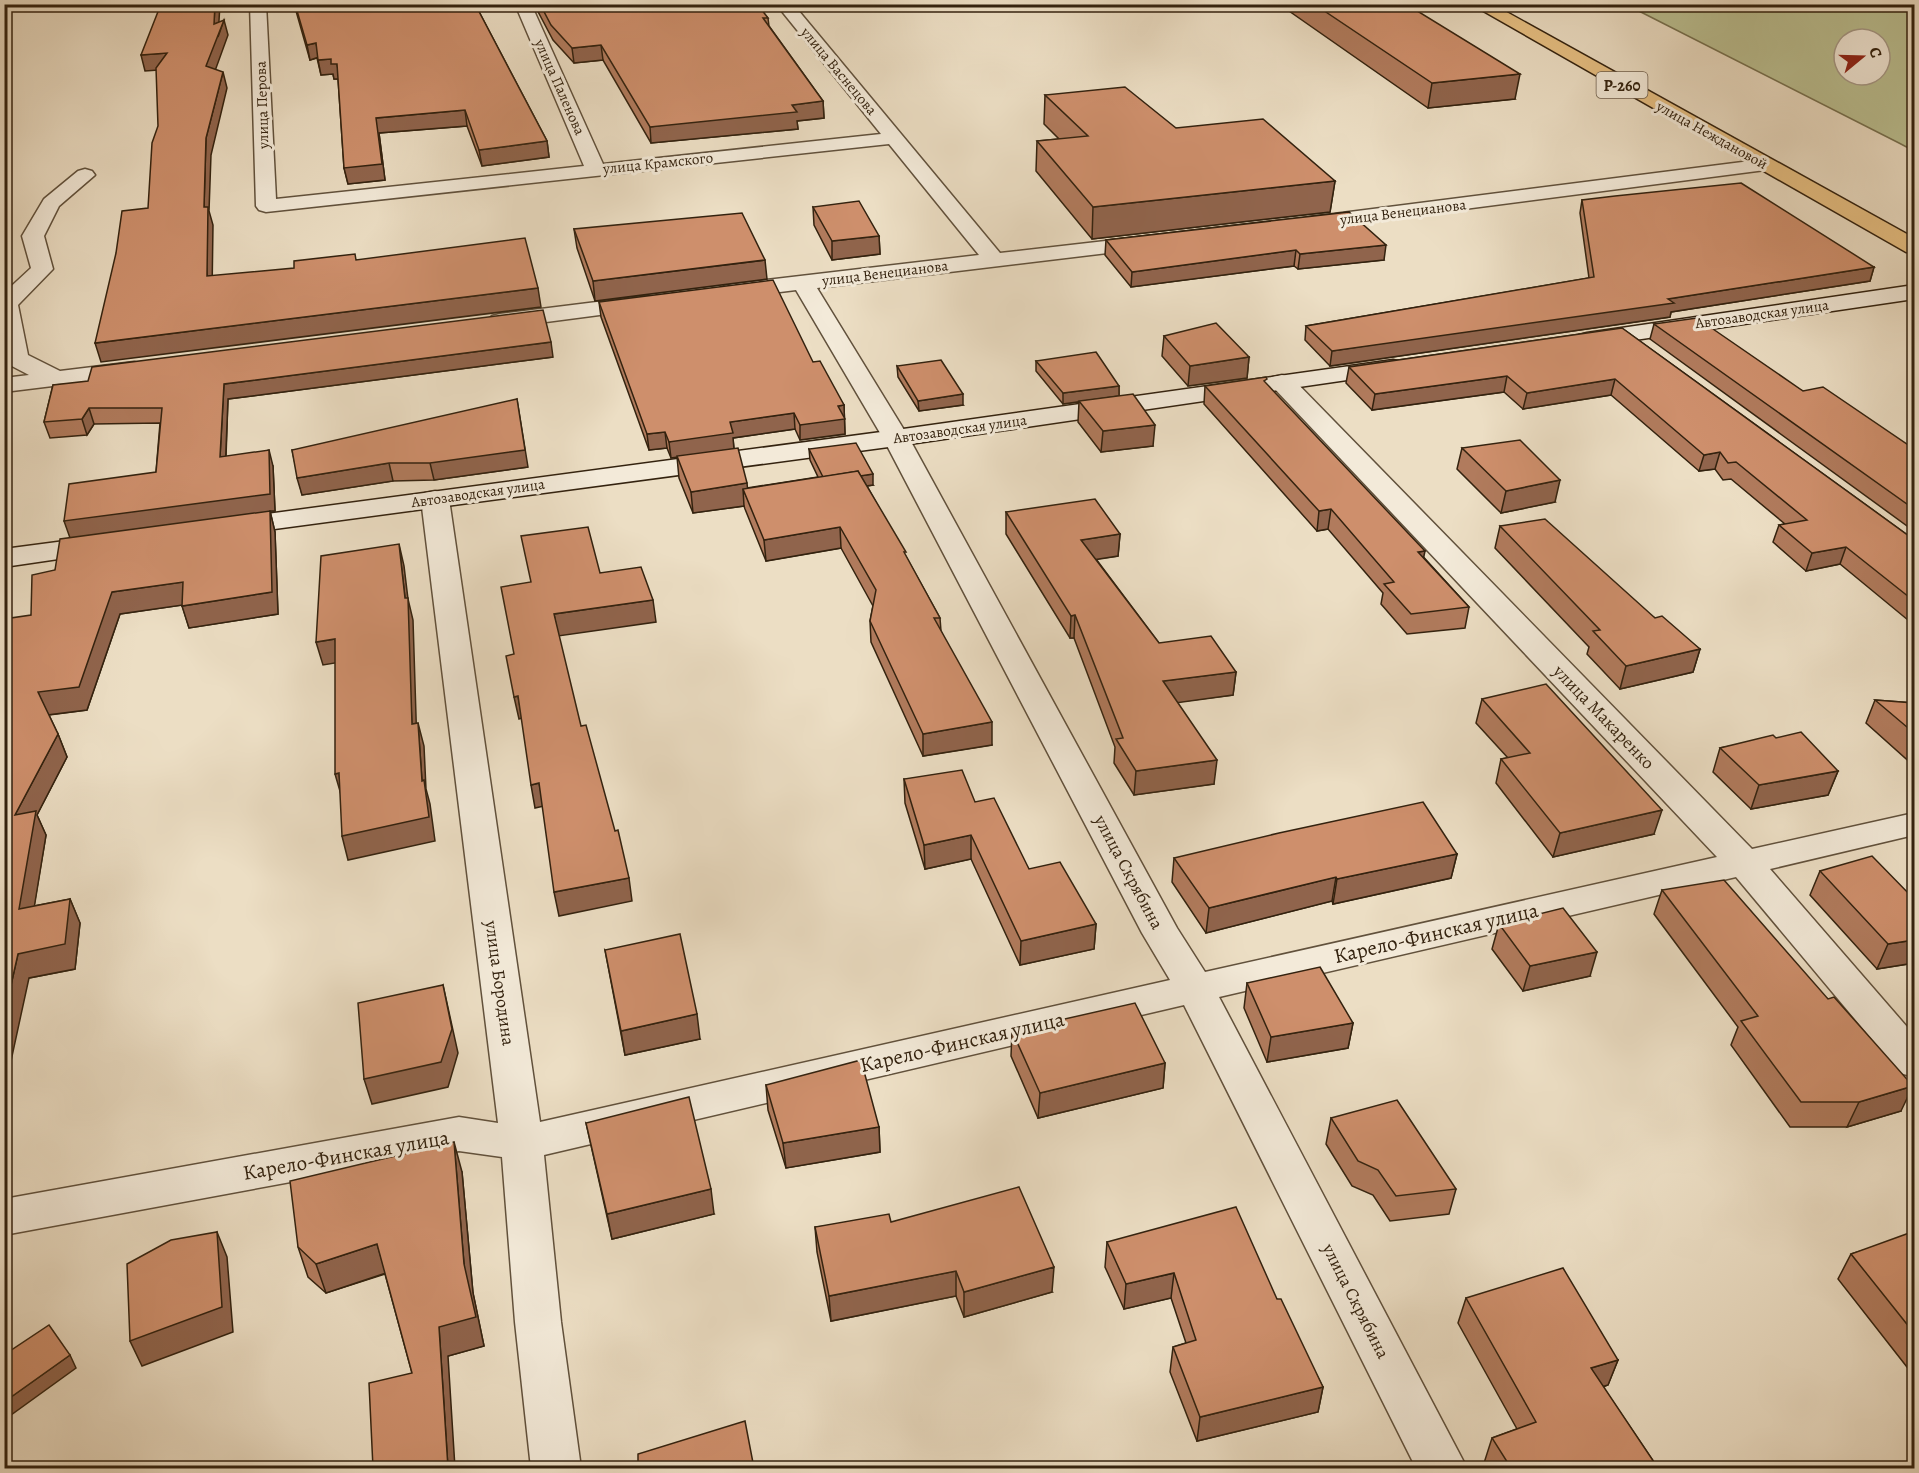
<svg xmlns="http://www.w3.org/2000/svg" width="1919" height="1473" viewBox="0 0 1919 1473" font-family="Alegreya,serif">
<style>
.green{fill:#bbc092;stroke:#777150;stroke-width:1.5;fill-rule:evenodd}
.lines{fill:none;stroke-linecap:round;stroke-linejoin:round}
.street-casing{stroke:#61513c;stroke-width:3}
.secondary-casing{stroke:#33220f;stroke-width:3}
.highway-casing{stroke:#33220f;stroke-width:3}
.street{fill:#f3ead9;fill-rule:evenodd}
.secondary{fill:#f3ead9;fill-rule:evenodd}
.highway{fill:#e6bf82;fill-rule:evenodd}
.wall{fill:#b17b5d;stroke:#33220f;stroke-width:1.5}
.shaded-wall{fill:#90644c;stroke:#33220f;stroke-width:1.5}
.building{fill:#ce8f6c;stroke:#33220f;stroke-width:1.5}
.labels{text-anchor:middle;stroke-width:6;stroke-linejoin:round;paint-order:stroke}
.far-street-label{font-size:15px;fill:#33220f;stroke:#f3ead9}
.shield{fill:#f3ead9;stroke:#6d5e4c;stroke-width:1.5}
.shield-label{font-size:16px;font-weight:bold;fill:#33220f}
.street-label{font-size:18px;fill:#33220f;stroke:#f3ead9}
.near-street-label{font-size:21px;fill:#33220f;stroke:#f3ead9}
</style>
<rect width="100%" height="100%" fill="#ecdec4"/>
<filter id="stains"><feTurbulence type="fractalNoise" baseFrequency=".00333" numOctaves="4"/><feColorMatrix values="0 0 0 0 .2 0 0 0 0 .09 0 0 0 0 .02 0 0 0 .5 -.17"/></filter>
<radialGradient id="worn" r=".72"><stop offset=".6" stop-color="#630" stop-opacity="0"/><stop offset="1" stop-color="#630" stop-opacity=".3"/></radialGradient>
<!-- green -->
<path class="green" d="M1627 5H1914V151L1899 143ZM1844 39H1880V75H1844Z"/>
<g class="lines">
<!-- street casing -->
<g class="street-casing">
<g id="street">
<polygon points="250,4 266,4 276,199 584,166 515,4 531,4 603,164 881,134 776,4 793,4 1000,253 1149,236 1157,237 1160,242 1157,247 1149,248 817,288 909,438 1177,928 1205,972 1717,857 1273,387 1270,382 1273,377 1282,375 1291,377 1752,849 1914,813 1914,835 1770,869 1914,1035 1914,1077 1900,1073 1736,877 1219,997 1467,1468 1416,1468 1184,1005 544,1155 561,1322 581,1468 531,1468 515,1322 502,1157 459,1151 4,1235 4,1199 459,1117 498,1123 421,499 425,493 435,491 445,493 449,499 540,1122 1170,980 1142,933 883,438 796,290 732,298 724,296 721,291 724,286 732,284 979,255 889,144 266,212 259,210 256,206"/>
<polygon points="1766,159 1773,161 1776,165 1773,169 1310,229 1303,227 1299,223 1303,219 1310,217"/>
<polygon points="85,169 92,171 95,175 59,206 44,236 53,269 18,305 28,355 60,371 134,362 143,364 146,369 143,374 134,376 4,392 4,378 29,375 8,364 4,357 4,293 31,268 22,236 44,199 78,171"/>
<polygon points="645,296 653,298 656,303 653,308 500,328 492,326 488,321 492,316 500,314"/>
</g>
</g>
<!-- secondary casing -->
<g class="secondary-casing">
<g id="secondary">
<polygon points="1914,285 1914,299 1587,347 1579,345 1575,340 1579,335 1587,333"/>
<polygon points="1393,360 1402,362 1405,367 1402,372 896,446 229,535 219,533 215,527 219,521 229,519 896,430"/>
<polygon points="103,536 113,539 117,545 113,551 4,567 4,549"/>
</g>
</g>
<!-- highway casing -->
<g class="highway-casing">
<polygon id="highway" points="1471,4 1492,4 1914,238 1914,253 1906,252"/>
</g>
<!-- street -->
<use href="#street" class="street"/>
<!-- secondary -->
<use href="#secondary" class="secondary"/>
<!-- highway -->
<use href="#highway" class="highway"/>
</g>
<!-- wall -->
<g class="wall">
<polygon points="294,4 475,4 547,141 549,157 482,166 467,126 379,133 385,180 348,184 344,168 338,79 334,79 333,74 321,75 317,58 310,60"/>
<polygon points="534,4 757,4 768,18 769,26 823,101 824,118 797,121 798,129 651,143 603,60 574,63 553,40"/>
<polygon points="1279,4 1406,4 1515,99 1428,108"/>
<polygon points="1045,95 1176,128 1335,181 1330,212 1092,239 1036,171 1037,141 1059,139 1044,124"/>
<polygon points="1582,200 1874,267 1870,281 1671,312 1670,317 1330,366 1305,340 1306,326 1589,278 1580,213"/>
<polygon points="813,207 879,236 880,254 832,260 814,225"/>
<polygon points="1349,212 1384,260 1298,269 1294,266 1131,287 1105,255 1106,240"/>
<polygon points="574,229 767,279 595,301 577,248"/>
<polygon points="599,302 813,362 844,405 845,434 800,440 795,429 733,438 734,449 747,488 818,477 810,460 809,449 873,485 867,486 940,618 941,631 992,745 923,756 871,642 870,621 873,606 841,548 766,561 745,509 744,506 693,513 679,478 677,457 671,458 667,448 649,450 601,317"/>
<polygon points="1654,324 1803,391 1914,449 1914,531 1650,339"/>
<polygon points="1622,328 1909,536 1914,537 1914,625 1840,564 1806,571 1773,542 1779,525 1785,524 1731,479 1723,480 1715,469 1699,471 1611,395 1523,409 1504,392 1372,410 1346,383 1349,367"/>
<polygon points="1164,336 1249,357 1247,378 1188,386 1162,356"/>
<polygon points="553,357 228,399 226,457 273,466 275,511 270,511 275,532 278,614 189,628 182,605 120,614 87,710 49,715 58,734 67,757 37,815 46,835 34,906 70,899 80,923 75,969 29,978 31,615 55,570 70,538 156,472 160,423 94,424 87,435 50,438 44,422 53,385"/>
<polygon points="1036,361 1119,386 1119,396 1153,446 1101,452 1078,422 1079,402 1063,404 1036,371"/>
<polygon points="897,366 963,405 919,411 898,377"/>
<polygon points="1266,384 1469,607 1465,628 1407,634 1381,604 1383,593 1328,529 1317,531 1204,404 1205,386"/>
<polygon points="1462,448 1555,502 1501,513 1457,469"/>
<polygon points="292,450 528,467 434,480 393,481 302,495"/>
<polygon points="1006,512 1120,534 1118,556 1096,559 1159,643 1236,672 1233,695 1177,702 1214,784 1134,795 1114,763 1115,747 1074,638 1070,638 1006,534"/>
<polygon points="1500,526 1655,618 1700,649 1693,672 1620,689 1587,654 1589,647 1495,548"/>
<polygon points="1482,699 1654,834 1553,857 1496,783 1501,759 1508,758 1476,723"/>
<polygon points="1875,700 1914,703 1914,766 1866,723"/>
<polygon points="1776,738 1838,771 1828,795 1751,809 1713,772 1720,748"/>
<polygon points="904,779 975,802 1029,869 1096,924 1094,949 1020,965 971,859 925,869 905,803"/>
<polygon points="1457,854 1451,878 1333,904 1332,901 1206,933 1172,882 1174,858"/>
<polygon points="1820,871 1914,899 1914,963 1877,969 1810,895"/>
<polygon points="1662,890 1828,999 1901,1111 1847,1127 1790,1127 1731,1045 1738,1027 1654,914"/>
<polygon points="1499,924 1590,976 1523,991 1492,949"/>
<polygon points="605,950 700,1039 625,1055"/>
<polygon points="1247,983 1353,1023 1348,1048 1267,1062 1244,1008"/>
<polygon points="1012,1031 1165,1063 1163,1088 1038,1118 1011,1056"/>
<polygon points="766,1085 879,1127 880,1152 786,1168 768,1110"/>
<polygon points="1331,1118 1456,1189 1449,1214 1390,1221 1373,1195 1352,1186 1326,1144"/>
<polygon points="586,1123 714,1214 612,1239"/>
<polygon points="462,1172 473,1293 484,1346 448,1356 412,1373 385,1274 326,1293 308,1277 298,1247"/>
<polygon points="891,1222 1052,1292 964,1317 956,1296 831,1321 817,1252 815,1227"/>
<polygon points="1914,1235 1914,1376 1838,1279 1851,1254"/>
<polygon points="1107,1242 1277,1299 1323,1387 1318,1412 1197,1441 1170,1372 1173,1347 1186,1343 1171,1298 1124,1309 1105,1267"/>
<polygon points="1466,1298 1618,1360 1608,1385 1603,1387 1658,1468 1488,1468 1484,1463 1492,1438 1517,1429 1458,1323"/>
</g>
<!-- shaded-wall -->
<g class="shaded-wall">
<polygon points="215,4 220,4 218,37 224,20 228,35 211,82 206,66 214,24"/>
<polygon points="316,43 319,57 310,60 307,45"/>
<polygon points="601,45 603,60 574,63 572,48"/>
<polygon points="167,53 172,69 145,71 141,55"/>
<polygon points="331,59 337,64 340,79 334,79 333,74 321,75 318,60"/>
<polygon points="223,72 227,88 211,155 209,211 213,225 212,295 207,276 204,207 206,138"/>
<polygon points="1520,74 1515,99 1428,108 1432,83"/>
<polygon points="823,101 824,118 797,121 798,129 651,143 650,127 792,105"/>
<polygon points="465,110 467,126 379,133 385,180 348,184 344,168 376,118"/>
<polygon points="547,141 549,157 482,166 479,150"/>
<polygon points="1335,181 1330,212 1092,239 1093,207"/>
<polygon points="879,236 880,254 832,260 832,241"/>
<polygon points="1386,245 1384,260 1298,269 1300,254"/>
<polygon points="1296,250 1294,266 1131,287 1132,272"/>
<polygon points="765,260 767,279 595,301 593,281"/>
<polygon points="1874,267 1870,281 1671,312 1670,317 1330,366 1332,351"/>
<polygon points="538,288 541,307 101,362 95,343"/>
<polygon points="551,342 553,357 228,399 225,474 220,457 224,384"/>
<polygon points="1249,357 1247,378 1188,386 1190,366"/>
<polygon points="1507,376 1504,392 1372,410 1375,394"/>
<polygon points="1615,379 1611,395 1523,409 1527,393"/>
<polygon points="1119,386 1119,396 1063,404 1063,393"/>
<polygon points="963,394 963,405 919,411 918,401"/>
<polygon points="517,399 528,467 434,480 430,463"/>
<polygon points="844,405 845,434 800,440 800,425 838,406"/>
<polygon points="89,408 94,424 87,435 82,419"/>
<polygon points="794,413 795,429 733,438 734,449 671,458 669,442 730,422"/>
<polygon points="1155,425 1153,446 1101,452 1103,431"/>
<polygon points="665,432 667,448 649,450 647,434"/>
<polygon points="269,450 273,466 275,511 270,511 275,532 278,614 189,628 182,606 272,592 70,538 64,521"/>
<polygon points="1720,452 1715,469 1699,471 1704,455"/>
<polygon points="389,463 393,481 302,495 297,478"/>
<polygon points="873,474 873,485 825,492 825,481"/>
<polygon points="1560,480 1555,502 1501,513 1506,491"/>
<polygon points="747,483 749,502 743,489 744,506 693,513 691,492"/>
<polygon points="1331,509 1328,529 1317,531 1319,511"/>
<polygon points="840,527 841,548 766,561 764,540"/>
<polygon points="1120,534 1118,556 1080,562 1081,540"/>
<polygon points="399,544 404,566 408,599 413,620 417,748 412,724 405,598"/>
<polygon points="1846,547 1840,564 1806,571 1812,553"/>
<polygon points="1425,551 1421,570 1418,552"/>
<polygon points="183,582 190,604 120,614 87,710 47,715 38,692 112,592"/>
<polygon points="653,600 656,622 558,636 554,614"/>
<polygon points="1075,615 1074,638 1070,638 1071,616"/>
<polygon points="335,639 341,662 323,665 316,642"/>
<polygon points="1700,649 1693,672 1620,689 1626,666"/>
<polygon points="1236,672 1233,695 1161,705 1163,681"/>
<polygon points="518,696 522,718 519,719 514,697"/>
<polygon points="992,722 992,745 923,756 923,734"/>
<polygon points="418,723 424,746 426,789 430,804 435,841 348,860 342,836 422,781"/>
<polygon points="58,734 67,757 37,815 46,835 30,933 19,909 15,815"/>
<polygon points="1217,760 1214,784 1134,795 1136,771"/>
<polygon points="1838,771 1828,795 1751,809 1759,785"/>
<polygon points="339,773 342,798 335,774"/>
<polygon points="539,783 544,806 535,808 531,785"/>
<polygon points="1662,810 1654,834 1553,857 1560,833"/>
<polygon points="971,835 971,859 925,869 924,845"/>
<polygon points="1457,854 1451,878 1333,904 1337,879"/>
<polygon points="1336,877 1332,901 1206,933 1209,908"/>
<polygon points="629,878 632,901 559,916 554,892"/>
<polygon points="70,899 80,923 75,969 29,978 4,1093 4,1016 18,954"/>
<polygon points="1096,924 1094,949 1020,965 1021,941"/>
<polygon points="1914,940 1914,963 1877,969 1888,944"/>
<polygon points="1597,952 1590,976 1523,991 1530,966"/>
<polygon points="443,985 458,1053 448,1087 372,1104 364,1079"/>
<polygon points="697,1014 700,1039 625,1055 621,1031"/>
<polygon points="1353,1023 1348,1048 1267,1062 1271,1037"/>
<polygon points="1165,1063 1163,1088 1038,1118 1040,1093"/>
<polygon points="1913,1086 1901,1111 1847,1127 1859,1102"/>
<polygon points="879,1127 880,1152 786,1168 783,1143"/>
<polygon points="454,1142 462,1172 473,1293 484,1346 448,1356 455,1468 448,1468 439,1327 464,1264"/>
<polygon points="711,1189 714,1214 612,1239 607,1214"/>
<polygon points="217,1232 227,1257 233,1332 142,1366 130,1341"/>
<polygon points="377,1244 386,1273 326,1293 316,1264"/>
<polygon points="1054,1267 1052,1292 964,1317 964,1292"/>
<polygon points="956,1271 956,1296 831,1321 829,1296"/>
<polygon points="1174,1273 1171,1298 1124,1309 1126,1284"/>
<polygon points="70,1355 76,1368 4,1420 4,1402"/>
<polygon points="1618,1360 1608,1385 1581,1393 1591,1368"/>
<polygon points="1323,1387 1318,1412 1197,1441 1200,1417"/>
</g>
<!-- building -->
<g class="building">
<polygon points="161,4 215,4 214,24 224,20 206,66 223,72 206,138 204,207 208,207 207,276 294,268 294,261 355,254 356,260 525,238 538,288 95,343 116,253 122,211 148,208 152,143 158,126 156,68 167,53 141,55"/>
<polygon points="295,4 475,4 547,141 479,150 465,110 376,118 382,164 344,168 337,64 331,64 331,59 318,60 316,43 307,45"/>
<polygon points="540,4 757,4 768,18 763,18 823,101 792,105 797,112 650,127 601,45 572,48 551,25"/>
<polygon points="1314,4 1406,4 1520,74 1432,83"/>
<polygon points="1125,87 1176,128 1263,119 1335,181 1093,207 1037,141 1088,136 1045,95"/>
<polygon points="1741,183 1874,267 1668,299 1674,303 1332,351 1306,326 1594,277 1582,200 1615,196"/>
<polygon points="859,201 879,236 832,241 813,207"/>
<polygon points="1349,212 1386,245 1300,254 1296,250 1132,272 1106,240"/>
<polygon points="742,213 765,260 593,281 574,229"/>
<polygon points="773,280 813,362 820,361 844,405 838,406 845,419 800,425 794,413 730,422 733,433 669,442 665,432 647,434 599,302"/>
<polygon points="543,310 551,342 224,384 220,457 269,450 270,494 64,521 69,484 156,472 162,408 89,408 82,419 44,422 53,385 88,381 92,367"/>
<polygon points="1697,318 1803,391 1823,387 1914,449 1914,509 1654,324"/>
<polygon points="1216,323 1249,357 1190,366 1164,336"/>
<polygon points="1622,328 1909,536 1914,537 1914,601 1846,547 1812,553 1779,525 1807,520 1736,462 1728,463 1720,452 1704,455 1615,379 1527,393 1507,376 1375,394 1349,367"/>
<polygon points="1096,352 1119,386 1063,393 1036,361"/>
<polygon points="941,360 963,394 918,401 897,366"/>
<polygon points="1266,377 1267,379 1264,381 1425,551 1418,552 1469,607 1411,614 1384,584 1394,582 1331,509 1319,511 1205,386"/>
<polygon points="1133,394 1155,425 1103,431 1079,401"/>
<polygon points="517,399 525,450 430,463 389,463 297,478 292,450"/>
<polygon points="1520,440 1560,480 1506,491 1462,448"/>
<polygon points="856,443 873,474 860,476 858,471 823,477 809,449"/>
<polygon points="738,448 747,483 691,492 677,456"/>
<polygon points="858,471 906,552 904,552 940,618 934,618 992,722 923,734 870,621 876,590 840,527 764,540 743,489"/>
<polygon points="1095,499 1120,534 1081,540 1159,643 1211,636 1236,672 1163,681 1217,760 1136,771 1116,739 1123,738 1075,615 1071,616 1006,512"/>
<polygon points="270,511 272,592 182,606 183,582 112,592 79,687 38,692 58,734 15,815 36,811 19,909 70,899 65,944 18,954 4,1016 4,619 31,615 32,575 55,570 60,539"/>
<polygon points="1545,519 1655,618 1662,616 1700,649 1626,666 1593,631 1600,630 1500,526"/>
<polygon points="588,527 600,573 641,567 653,600 554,614 581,726 586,725 615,831 618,830 629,878 554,892 539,783 531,785 518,696 514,697 506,656 514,654 501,587 531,582 521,536"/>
<polygon points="399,544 405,598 408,598 412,724 418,723 422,781 424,780 429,817 342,836 339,773 335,774 335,639 316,642 321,556"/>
<polygon points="1546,684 1662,810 1560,833 1501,759 1530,753 1482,699"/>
<polygon points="1875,700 1914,703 1914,733"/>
<polygon points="1801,732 1838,771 1759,785 1720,748 1773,735 1776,738"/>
<polygon points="962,770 975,802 994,798 1029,869 1060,862 1096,924 1021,941 971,835 924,845 904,779"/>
<polygon points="1423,802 1457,854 1337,879 1336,877 1209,908 1174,858 1279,833"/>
<polygon points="1872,856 1914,899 1914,940 1888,944 1820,871"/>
<polygon points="1724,880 1828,999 1834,997 1913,1086 1859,1102 1801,1102 1741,1021 1758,1016 1662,890"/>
<polygon points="1563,908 1597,952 1530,966 1499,924"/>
<polygon points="680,934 697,1014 621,1031 605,950"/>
<polygon points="1320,967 1353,1023 1271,1037 1247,983"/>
<polygon points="443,985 452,1029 441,1062 364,1079 358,1003"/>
<polygon points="1135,1003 1165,1063 1040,1093 1012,1031"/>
<polygon points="861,1060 879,1127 783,1143 766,1085"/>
<polygon points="689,1097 711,1189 607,1214 586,1123"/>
<polygon points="1397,1100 1456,1189 1396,1196 1378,1170 1358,1161 1331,1118"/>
<polygon points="454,1142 464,1264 476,1317 439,1327 448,1468 373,1468 369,1383 412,1373 377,1244 316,1264 298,1247 290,1181"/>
<polygon points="1019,1187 1054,1267 964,1292 956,1271 829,1296 815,1227 889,1214 891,1222"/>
<polygon points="1236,1207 1277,1299 1281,1299 1323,1387 1200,1417 1173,1347 1196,1340 1174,1273 1126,1284 1107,1242"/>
<polygon points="217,1232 222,1307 130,1341 127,1264 171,1240"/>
<polygon points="1912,1232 1914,1235 1914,1333 1851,1254"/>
<polygon points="1563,1268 1618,1360 1591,1368 1658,1468 1511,1468 1492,1438 1536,1422 1466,1298"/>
<polygon points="49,1325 70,1355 4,1402 4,1355"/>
<polygon points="745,1421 754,1468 638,1468 638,1454"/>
<polygon points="798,1466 798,1468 784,1468"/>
</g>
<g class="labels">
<!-- far-street labels -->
<g class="far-street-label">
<text transform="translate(839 71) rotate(50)" y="5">улица Васнецова</text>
<text transform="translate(560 87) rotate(66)" y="5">улица Паленова</text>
<text transform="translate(262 105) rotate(-92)" y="5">улица Перова</text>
<text transform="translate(1712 135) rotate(29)" y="5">улица Неждановой</text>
<text transform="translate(658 163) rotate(-6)" y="5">улица Крамского</text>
<text transform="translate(1403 212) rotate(-7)" y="5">улица Венецианова</text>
<text transform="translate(885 273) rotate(-7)" y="5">улица Венецианова</text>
<text transform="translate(1762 314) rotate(-8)" y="5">Автозаводская улица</text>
<text transform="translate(960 429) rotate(-8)" y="5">Автозаводская улица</text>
<text transform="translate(478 493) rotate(-8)" y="5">Автозаводская улица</text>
</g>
<!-- shield labels -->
<rect class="shield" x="1596.5" y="72" width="51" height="26" rx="4.5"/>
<g class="shield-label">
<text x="1622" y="91">Р-260</text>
</g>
<!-- street labels -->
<g class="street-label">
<text transform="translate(1604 717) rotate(46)" y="6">улица Макаренко</text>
<text transform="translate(1129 872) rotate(62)" y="6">улица Скрябина</text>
<text transform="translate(500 983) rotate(82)" y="6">улица Бородина</text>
<text transform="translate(1356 1301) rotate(63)" y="6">улица Скрябина</text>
</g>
<!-- near-street labels -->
<g class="near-street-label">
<text transform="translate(1436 933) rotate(-13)" y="7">Карело-Финская улица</text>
<text transform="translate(962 1042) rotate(-13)" y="7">Карело-Финская улица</text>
<text transform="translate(346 1155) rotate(-10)" y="7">Карело-Финская улица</text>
</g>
</g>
<!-- margin -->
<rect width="1919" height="1473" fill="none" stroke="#ecdec4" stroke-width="24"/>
<rect x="6" y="6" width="1907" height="1461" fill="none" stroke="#33220f" stroke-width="3"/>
<rect x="12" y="12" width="1895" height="1449" fill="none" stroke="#33220f" stroke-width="1.5"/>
<!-- north arrow -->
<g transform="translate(1862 57) rotate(71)"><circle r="28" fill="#f3ead9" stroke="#a69a88" stroke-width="1.5"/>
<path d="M0-4.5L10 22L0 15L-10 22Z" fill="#8f2418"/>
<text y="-9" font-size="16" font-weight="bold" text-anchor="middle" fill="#33220f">С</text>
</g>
<rect width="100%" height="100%" filter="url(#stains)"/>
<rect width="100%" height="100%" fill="url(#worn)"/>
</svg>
